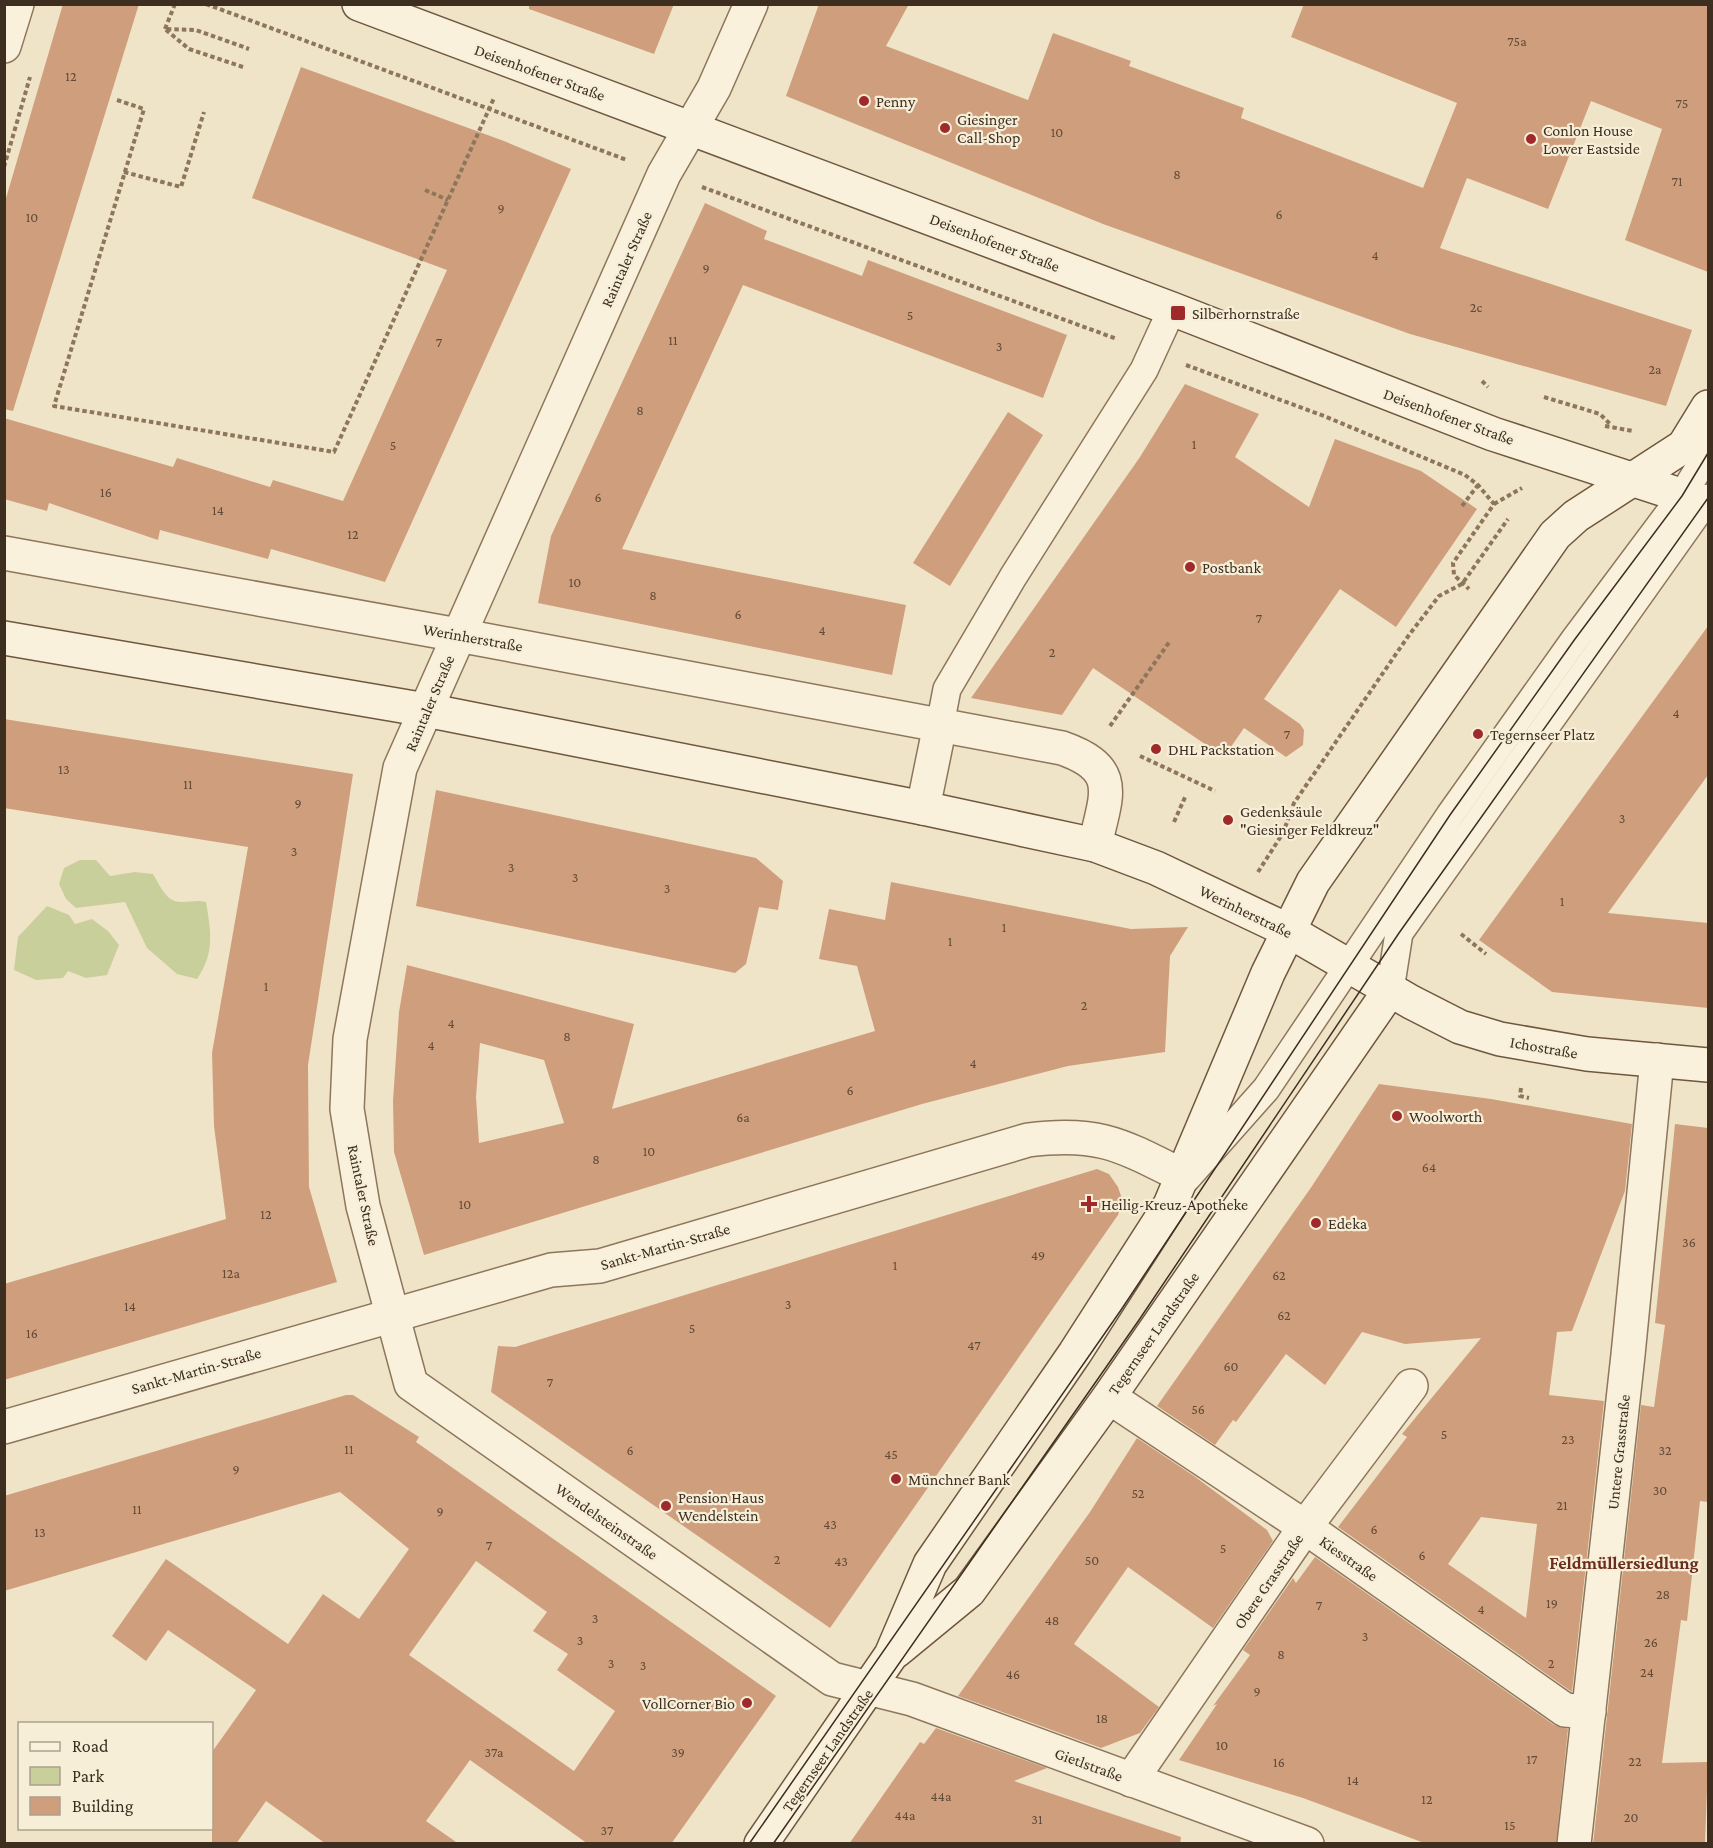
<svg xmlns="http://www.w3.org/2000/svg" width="1713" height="1848" viewBox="0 0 1713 1848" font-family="'Crimson Pro',serif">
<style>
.green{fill:#c9cf9b}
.building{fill:#cf9f7d;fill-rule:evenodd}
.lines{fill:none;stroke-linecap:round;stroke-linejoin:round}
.lane-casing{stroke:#8d765c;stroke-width:30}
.street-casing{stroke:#8d765c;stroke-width:36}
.secondary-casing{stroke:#6f573f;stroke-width:36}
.path{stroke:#8d765c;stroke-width:4;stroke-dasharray:4.5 3;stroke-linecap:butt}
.lane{stroke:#faf1dc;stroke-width:27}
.street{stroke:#faf1dc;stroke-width:33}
.secondary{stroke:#faf1dc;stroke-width:33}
.tram{stroke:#3d2e20;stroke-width:1.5}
.poi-dot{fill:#9e2a2b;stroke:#f7eed8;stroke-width:2}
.labels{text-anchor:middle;stroke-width:4.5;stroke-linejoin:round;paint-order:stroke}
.number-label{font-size:14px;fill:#624a37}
.street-label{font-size:16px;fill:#3d2e20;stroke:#f7eed8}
.poi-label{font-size:16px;fill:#3d2e20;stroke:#f7eed8;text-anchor:start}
.neighbourhood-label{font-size:18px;font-weight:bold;fill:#6b2e1e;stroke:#f7eed8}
</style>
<rect width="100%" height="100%" fill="#f0e4c8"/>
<!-- green -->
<g class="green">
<path d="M80 860H96L110 876 135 872 153 874C160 885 166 903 182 902 191 902 197 900 206 902 211 932 215 953 197 979L177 974 147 948 125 902 76 908 66 899 59 884 64 868Z"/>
<polygon points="47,906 69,915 75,924 92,919 108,931 119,945 107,975 86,978 68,971 63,978 36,980 14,970 18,937"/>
</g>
<!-- building -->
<g class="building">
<polygon points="63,4 139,4 13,411 4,409 4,205"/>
<polygon points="529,4 674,4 654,54 529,9"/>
<polygon points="819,4 909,4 886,46 1028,100 1053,33 1131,61 1129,66 1244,108 1241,118 1423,188 1457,103 1291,37 1304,4 1708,4 1708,272 1625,240 1662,129 1591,101 1548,209 1467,178 1440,248 1692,330 1666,406 1410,334 1103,224 786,96"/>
<polygon points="301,67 504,141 571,169 385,582 271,549 268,559 160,530 158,540 49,503 47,511 4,499 4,418 173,467 177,458 270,487 273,480 343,501 447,270 252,198"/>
<polygon points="705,203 767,231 764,239 862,276 868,260 1067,335 1043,398 743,285 622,549 906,605 892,675 538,603 551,536"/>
<polygon points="1185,384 1259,414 1235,457 1309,507 1335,439 1421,471 1477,509 1396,627 1340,589 1264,699 1300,724 1304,730 1303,745 1286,757 1244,728 1224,757 1093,668 1062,715 971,698 1140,457"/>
<polygon points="1008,412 1043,435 950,586 913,563"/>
<polygon points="1708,626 1708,775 1608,913 1708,923 1708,1008 1552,992 1479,940"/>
<polygon points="4,719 353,774 308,1065 309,1187 337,1282 4,1380 4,1284 226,1219 214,1126 212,1053 248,847 4,808"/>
<polygon points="436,790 756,858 783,881 778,910 759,907 746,964 735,973 416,906"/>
<path d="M891 882 1131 929 1188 927 1170 956 1165 1052 1068 1066 922 1104 424 1255 394 1152 393 1101 399 1012 407 965 634 1024 612 1109 875 1031 857 966 819 959 829 909 885 920ZM480 1043 544 1060 564 1123 479 1143 476 1097Z"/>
<path d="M1379 1084 1491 1099 1632 1124 1625 1191 1572 1331 1557 1332 1549 1395 1604 1401 1572 1692 1338 1527 1407 1437 1402 1434 1481 1338 1405 1344 1362 1332 1325 1385 1286 1354 1236 1422 1233 1420 1215 1445 1157 1406 1310 1189ZM1481 1517 1537 1524 1526 1618 1448 1564Z"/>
<polygon points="1675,1124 1708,1128 1708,1502 1700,1501 1687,1621 1681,1620 1662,1763 1708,1762 1705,1844 1593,1844 1641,1405 1654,1407 1665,1325 1655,1323"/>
<polygon points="1097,1169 1109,1174 1118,1187 1123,1202 1118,1215 830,1628 491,1392 498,1346 515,1347"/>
<path d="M346 1395H353L419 1437 416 1442 776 1696 671 1844H588L470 1760 426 1821 459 1844H326L266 1801 236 1844H212V1752L256 1690 168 1630 146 1661 112 1636 166 1559 288 1644 323 1594 359 1619 409 1549 340 1492 4 1591V1496ZM476 1561 547 1612 533 1631 568 1654 557 1670 615 1711 574 1771 409 1655Z"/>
<polygon points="1137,1438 1194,1476 1267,1530 1273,1541 1213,1628 1128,1567 1074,1644 1159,1707 1140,1733 1101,1748 958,1696 1090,1512"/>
<polygon points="1315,1557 1554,1725 1568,1729 1556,1844 1427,1844 1303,1798 1179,1760 1217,1704 1213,1706 1250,1655 1243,1650 1293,1578 1296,1583"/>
<polygon points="936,1728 1047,1768 1014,1781 1181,1837 1180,1844 849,1844 920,1742 924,1744"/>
</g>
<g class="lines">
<!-- lane casing -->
<g class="lane-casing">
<g id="lane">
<polyline points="940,725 947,689 1013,577 1144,370 1172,309"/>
<polyline points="1390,990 1399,933 1708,498"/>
<polyline points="1186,1179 1266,1089 1450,815 1575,639 1682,496 1708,453"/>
</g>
</g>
<!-- street casing -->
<g class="street-casing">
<g id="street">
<polyline points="751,4 714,88 664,174 400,768 350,1039 347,1109 363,1206 411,1384 832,1679 912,1699 1307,1844"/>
<polyline points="4,46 17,4"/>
<path d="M4 553 458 635 1062 748C1122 769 1106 795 1095 845"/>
<polyline points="923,808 940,725"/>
<polyline points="1109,1397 1305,1527 1565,1710 1589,1712"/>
<path d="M4 1427 551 1270 600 1266 1028 1140C1099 1131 1121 1145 1183 1176"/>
<polyline points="1131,1780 1305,1527 1411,1386"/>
<polyline points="1574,1844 1628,1355 1657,1060"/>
</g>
</g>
<!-- secondary casing -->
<g class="secondary-casing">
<g id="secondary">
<polyline points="359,4 1172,309 1493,434 1708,504"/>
<polyline points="4,638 426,710 923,808 1095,845 1156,868 1287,930 1411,1002 1460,1027 1500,1039 1587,1054 1708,1065"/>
<polyline points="896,1651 969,1591 1109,1397 1390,990"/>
<polyline points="761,1844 891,1655 930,1564 1075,1353 1170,1205 1268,973 1313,882 1555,535 1576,516 1684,446 1708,407"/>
</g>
</g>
<!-- path -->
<g class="path">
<polyline points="206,4 627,160"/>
<polyline points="165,29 175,4"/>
<polyline points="243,67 189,49 165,29 196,30 249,49"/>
<polyline points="117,100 144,109 54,406 334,452 494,98"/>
<polyline points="4,167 30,77"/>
<polyline points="124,172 181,187 204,112"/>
<polyline points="702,187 1117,339"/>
<polyline points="425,190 448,200"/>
<polyline points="1186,365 1324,416 1465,475 1478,485 1494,504 1453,563 1454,575 1469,589"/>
<polyline points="1482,381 1488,387"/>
<polyline points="1544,397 1600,414 1611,425"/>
<polyline points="1605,426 1633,431"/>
<polyline points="1494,504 1522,488"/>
<polyline points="1462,506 1478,485"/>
<polyline points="1110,726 1170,641"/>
<polyline points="1140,756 1215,791"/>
<polyline points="1174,822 1186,795"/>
<polyline points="1258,872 1283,833 1294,803 1409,635 1439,596 1462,584 1508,519"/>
<polyline points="1461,934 1486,954"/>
<polyline points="1521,1088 1520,1096 1529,1098"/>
</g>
<!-- lane -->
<use href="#lane" class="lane"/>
<!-- street -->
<use href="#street" class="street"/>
<!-- secondary -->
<use href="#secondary" class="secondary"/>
<!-- tram -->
<g class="tram">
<polyline points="749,1844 1121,1310 1450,815 1575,639 1682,496 1708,453"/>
<polyline points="773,1844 1139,1320 1399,933 1708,498"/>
</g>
</g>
<!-- markers -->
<g class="poi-dot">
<circle cx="864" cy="101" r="6"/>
<circle cx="945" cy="128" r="6"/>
<circle cx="1531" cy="139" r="6"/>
<rect x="1170" y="305" width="16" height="16" rx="3"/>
<circle cx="1190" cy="567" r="6"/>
<circle cx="1478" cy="734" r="6"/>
<circle cx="1156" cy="749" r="6"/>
<circle cx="1228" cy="820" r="6"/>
<circle cx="1397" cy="1116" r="6"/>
<path d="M1086 1195h6v6h6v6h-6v6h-6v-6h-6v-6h6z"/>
<circle cx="1316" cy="1223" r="6"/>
<circle cx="896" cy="1479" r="6"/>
<circle cx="666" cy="1506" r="6"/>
<circle cx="747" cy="1703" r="6"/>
</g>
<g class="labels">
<!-- number labels -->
<g class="number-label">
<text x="1517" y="46">75a</text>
<text x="71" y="81">12</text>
<text x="1682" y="108">75</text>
<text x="1057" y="137">10</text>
<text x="1177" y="179">8</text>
<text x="1677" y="186">71</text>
<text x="501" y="213">9</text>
<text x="1279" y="219">6</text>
<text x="32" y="222">10</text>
<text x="1375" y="260">4</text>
<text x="706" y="273">9</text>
<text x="1476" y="312">2c</text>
<text x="910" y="320">5</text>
<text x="673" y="345">11</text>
<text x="439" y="347">7</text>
<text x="999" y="351">3</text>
<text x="1655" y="374">2a</text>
<text x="640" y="415">8</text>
<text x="1194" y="449">1</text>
<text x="393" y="450">5</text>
<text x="106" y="497">16</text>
<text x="598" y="502">6</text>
<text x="218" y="515">14</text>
<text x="353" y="539">12</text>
<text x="575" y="587">10</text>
<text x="653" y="600">8</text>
<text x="738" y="619">6</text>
<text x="1259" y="623">7</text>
<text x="822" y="635">4</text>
<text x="1052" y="657">2</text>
<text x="1676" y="718">4</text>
<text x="1287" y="739">7</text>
<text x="64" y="774">13</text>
<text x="188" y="789">11</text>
<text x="298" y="808">9</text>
<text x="1622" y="823">3</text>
<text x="294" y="856">3</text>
<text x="511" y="872">3</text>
<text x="575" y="882">3</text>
<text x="667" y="893">3</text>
<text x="1562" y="906">1</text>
<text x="1004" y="932">1</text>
<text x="950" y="946">1</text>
<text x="266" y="991">1</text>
<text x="1084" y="1010">2</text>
<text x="451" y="1028">4</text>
<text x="567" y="1041">8</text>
<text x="431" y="1050">4</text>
<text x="973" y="1068">4</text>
<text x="850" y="1095">6</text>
<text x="743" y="1122">6a</text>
<text x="649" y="1156">10</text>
<text x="596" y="1164">8</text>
<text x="1429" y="1172">64</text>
<text x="465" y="1209">10</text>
<text x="266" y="1219">12</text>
<text x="1689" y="1247">36</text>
<text x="1038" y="1260">49</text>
<text x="895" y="1270">1</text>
<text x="231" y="1278">12a</text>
<text x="1279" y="1280">62</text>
<text x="788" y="1309">3</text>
<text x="130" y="1311">14</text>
<text x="1284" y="1320">62</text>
<text x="692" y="1333">5</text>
<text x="32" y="1338">16</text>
<text x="974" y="1350">47</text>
<text x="1231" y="1371">60</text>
<text x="550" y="1387">7</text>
<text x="1198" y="1414">56</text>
<text x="1444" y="1439">5</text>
<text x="1568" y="1444">23</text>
<text x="349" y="1454">11</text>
<text x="630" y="1455">6</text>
<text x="1665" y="1455">32</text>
<text x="891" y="1459">45</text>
<text x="236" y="1474">9</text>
<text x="1660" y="1495">30</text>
<text x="1138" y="1498">52</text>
<text x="1562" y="1510">21</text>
<text x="137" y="1514">11</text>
<text x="440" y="1516">9</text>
<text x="830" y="1529">43</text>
<text x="1374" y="1534">6</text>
<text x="40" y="1537">13</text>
<text x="489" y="1550">7</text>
<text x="1223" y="1553">5</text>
<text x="1422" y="1560">6</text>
<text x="777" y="1564">2</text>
<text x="1092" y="1565">50</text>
<text x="841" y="1566">43</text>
<text x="1663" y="1599">28</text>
<text x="1552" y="1608">19</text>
<text x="1319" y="1610">7</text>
<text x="1481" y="1614">4</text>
<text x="595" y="1623">3</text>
<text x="1052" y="1625">48</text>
<text x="1365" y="1641">3</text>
<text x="580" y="1645">3</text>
<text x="1651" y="1647">26</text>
<text x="1281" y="1659">8</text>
<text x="611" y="1668">3</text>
<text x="1551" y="1668">2</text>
<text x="643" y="1670">3</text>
<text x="1647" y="1677">24</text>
<text x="1013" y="1679">46</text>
<text x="1257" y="1696">9</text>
<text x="1102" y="1723">18</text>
<text x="1222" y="1750">10</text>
<text x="494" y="1757">37a</text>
<text x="678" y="1757">39</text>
<text x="1532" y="1764">17</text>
<text x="1635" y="1766">22</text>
<text x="1279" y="1767">16</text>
<text x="1353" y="1785">14</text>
<text x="941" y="1801">44a</text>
<text x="1427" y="1804">12</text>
<text x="905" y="1820">44a</text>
<text x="1631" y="1822">20</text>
<text x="1037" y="1824">31</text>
<text x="1510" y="1830">15</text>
<text x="607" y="1835">37</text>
</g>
<!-- street labels -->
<g class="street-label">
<text transform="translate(540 72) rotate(20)" y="6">Deisenhofener Straße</text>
<text transform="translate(995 242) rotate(21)" y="6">Deisenhofener Straße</text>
<text transform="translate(626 259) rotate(-66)" y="6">Raintaler Straße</text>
<text transform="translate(1449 416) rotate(20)" y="6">Deisenhofener Straße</text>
<text transform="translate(473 637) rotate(10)" y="6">Werinherstraße</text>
<text transform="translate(429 703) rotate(-67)" y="6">Raintaler Straße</text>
<text transform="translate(1246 911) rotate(26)" y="6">Werinherstraße</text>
<text transform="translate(1544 1047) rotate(10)" y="6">Ichostraße</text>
<text transform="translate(364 1195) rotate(78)" y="6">Raintaler Straße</text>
<text transform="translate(665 1246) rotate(-16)" y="6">Sankt-Martin-Straße</text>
<text transform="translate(1153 1333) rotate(-55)" y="6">Tegernseer Landstraße</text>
<text transform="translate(196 1370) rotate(-16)" y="6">Sankt-Martin-Straße</text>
<text transform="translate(1618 1452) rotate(-84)" y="6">Untere Grasstraße</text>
<text transform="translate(607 1521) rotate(35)" y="6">Wendelsteinstraße</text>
<text transform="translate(1349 1558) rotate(35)" y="6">Kiesstraße</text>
<text transform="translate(1268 1581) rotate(-56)" y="6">Obere Grasstraße</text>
<text transform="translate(827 1750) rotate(-55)" y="6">Tegernseer Landstraße</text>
<text transform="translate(1089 1764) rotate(20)" y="6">Gietlstraße</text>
</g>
<!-- poi labels -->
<g class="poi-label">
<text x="876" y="107">Penny</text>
<text x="957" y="125">Giesinger<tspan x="957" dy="18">Call-Shop</tspan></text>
<text x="1543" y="136">Conlon House<tspan x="1543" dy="18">Lower Eastside</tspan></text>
<text x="1192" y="319">Silberhornstraße</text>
<text x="1202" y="573">Postbank</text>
<text x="1490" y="740">Tegernseer Platz</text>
<text x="1168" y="755">DHL Packstation</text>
<text x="1240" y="817">Gedenksäule<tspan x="1240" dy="18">"Giesinger Feldkreuz"</tspan></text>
<text x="1409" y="1122">Woolworth</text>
<text x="1101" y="1210">Heilig-Kreuz-Apotheke</text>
<text x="1328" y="1229">Edeka</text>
<text x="908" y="1485">Münchner Bank</text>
<text x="678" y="1503">Pension Haus<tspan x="678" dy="18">Wendelstein</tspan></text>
<text x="735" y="1709" text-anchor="end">VollCorner Bio</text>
</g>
<!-- neighbourhood labels -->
<g class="neighbourhood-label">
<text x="1624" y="1569">Feldmüllersiedlung</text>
</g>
</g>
<!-- border -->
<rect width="1713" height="1848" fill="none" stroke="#3d2e20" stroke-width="12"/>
<!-- legend -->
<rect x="18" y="1722" width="195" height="108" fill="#f7eed8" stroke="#ada18e" stroke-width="1.5"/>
<rect x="30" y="1742" width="30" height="9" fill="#faf1dc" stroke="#ada18e" stroke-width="1.5"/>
<text x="72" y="1752" font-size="18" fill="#3d2e20">Road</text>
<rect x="30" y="1767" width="30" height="18" fill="#c9cf9b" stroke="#ada18e" stroke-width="1.5"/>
<text x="72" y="1782" font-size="18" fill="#3d2e20">Park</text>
<rect x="30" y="1797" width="30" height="18" fill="#cf9f7d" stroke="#ada18e" stroke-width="1.5"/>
<text x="72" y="1812" font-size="18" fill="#3d2e20">Building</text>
</svg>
